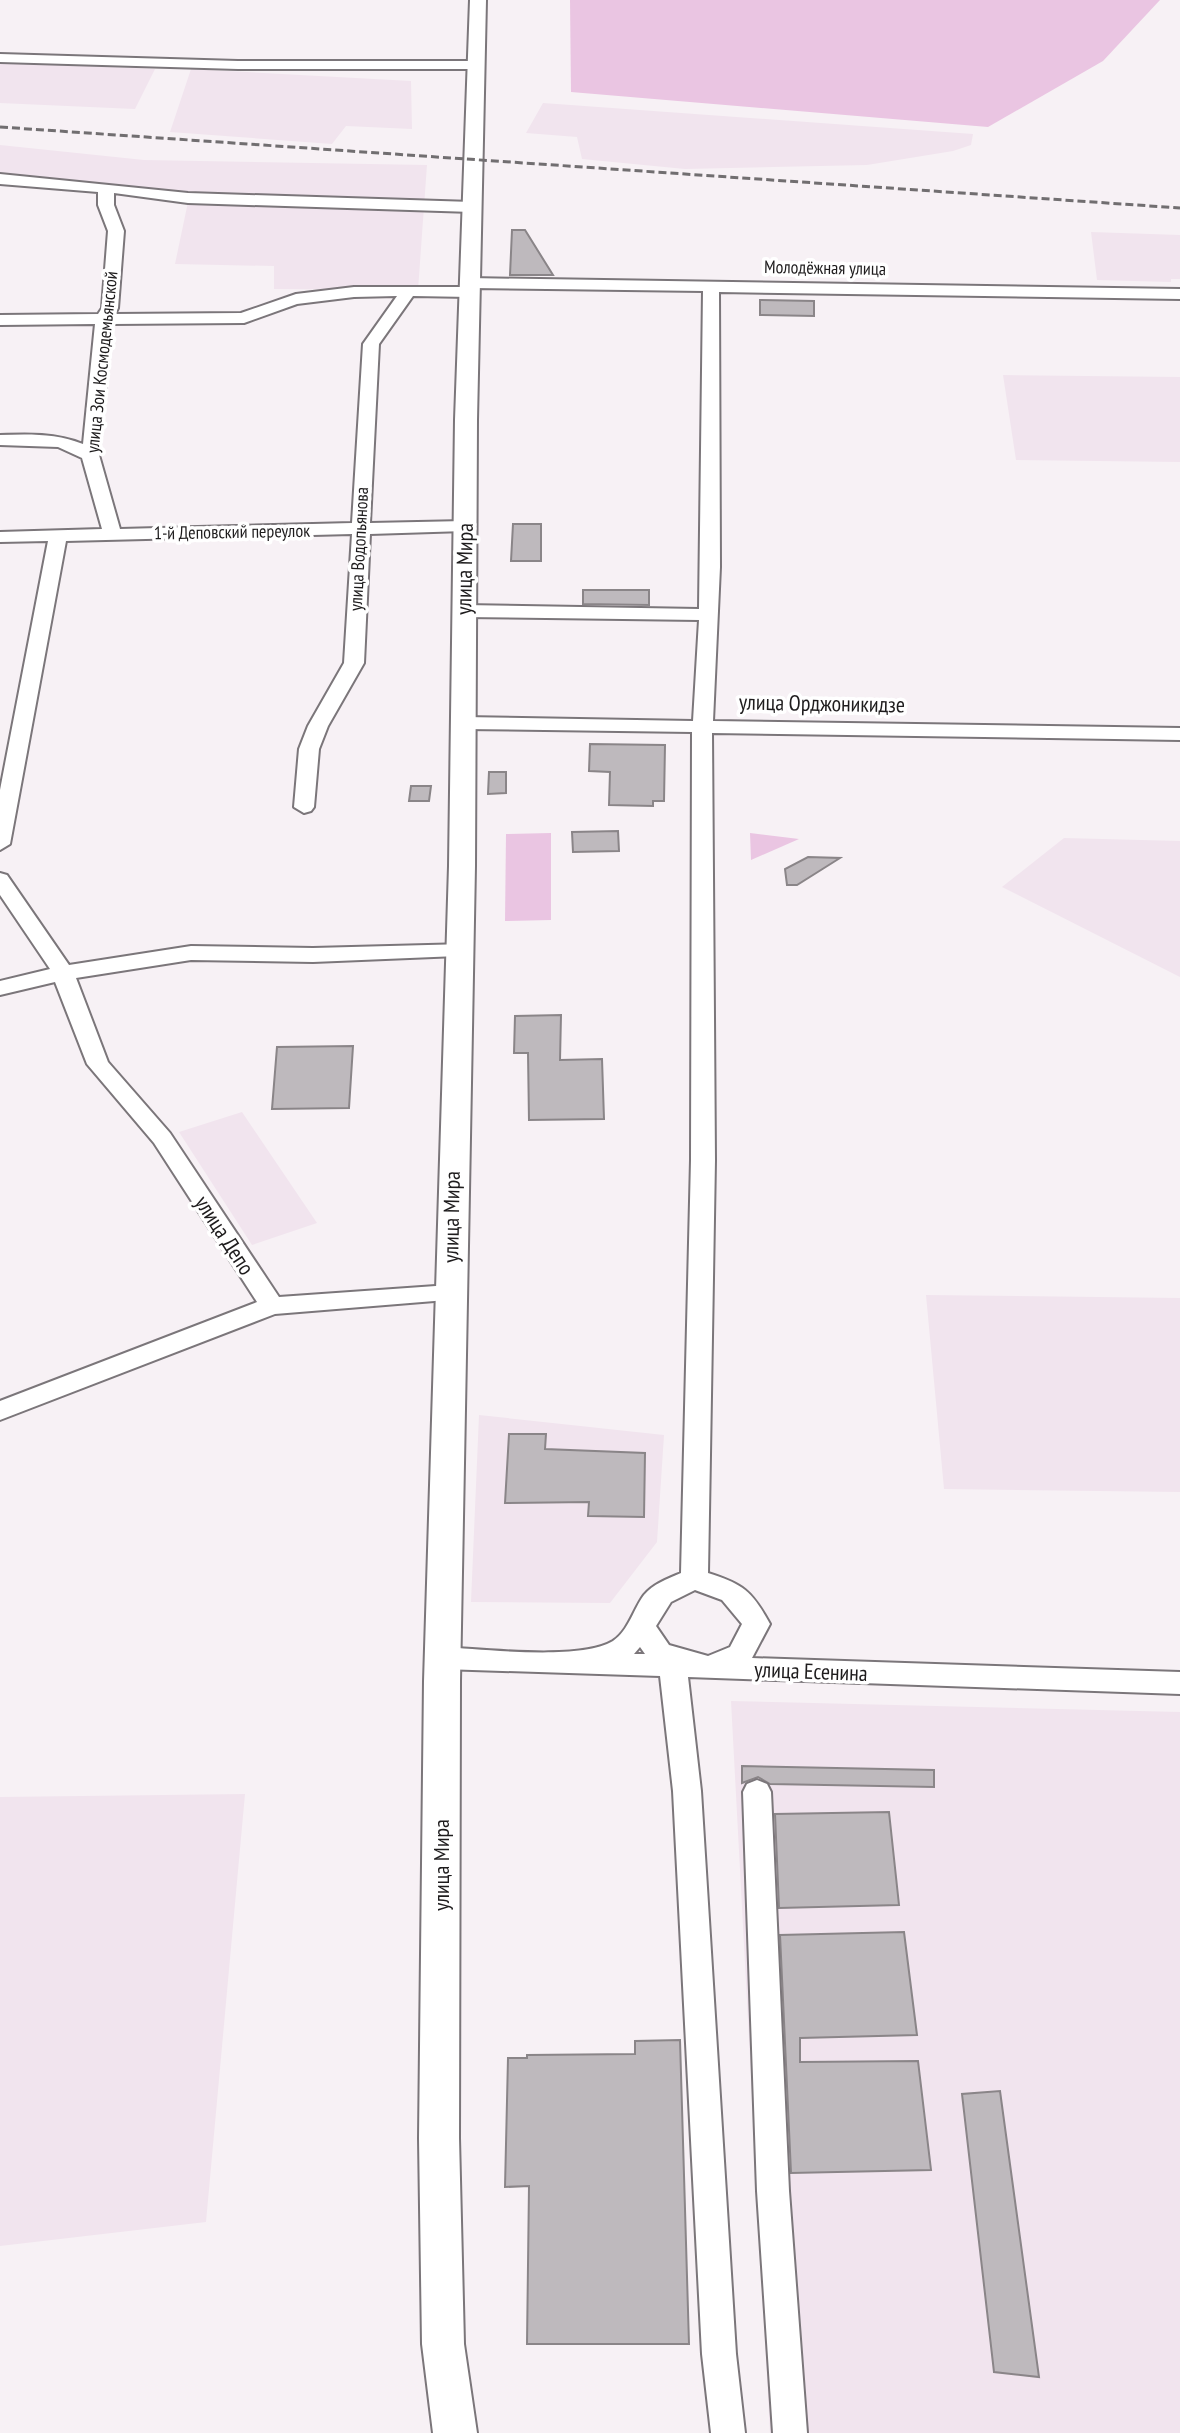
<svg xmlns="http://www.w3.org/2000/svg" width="1180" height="2433" viewBox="0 0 1180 2433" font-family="'PT Sans Narrow',sans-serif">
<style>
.built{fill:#f1e4ee}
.green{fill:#eac5e2}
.building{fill:#beb9bd;stroke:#8a8588;stroke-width:2}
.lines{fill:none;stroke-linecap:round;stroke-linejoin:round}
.minor-casing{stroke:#7b767a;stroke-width:4}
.major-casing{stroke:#7b767a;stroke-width:4}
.minor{fill:#fff;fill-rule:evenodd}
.major{fill:#fff;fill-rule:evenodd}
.rail{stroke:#716e70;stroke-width:3;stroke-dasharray:8 4;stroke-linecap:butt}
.labels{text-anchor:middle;stroke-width:7;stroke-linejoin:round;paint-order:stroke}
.far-street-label{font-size:18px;fill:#1e1c1d;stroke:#fff}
.street-label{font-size:22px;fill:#1e1c1d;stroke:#fff}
</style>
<rect width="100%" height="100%" fill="#f7f1f5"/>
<!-- built -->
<g class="built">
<polygon points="0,62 155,69 135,109 0,103"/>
<polygon points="191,69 411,81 412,129 346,126 332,144 170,132"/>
<polygon points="543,103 973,134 971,145 953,151 867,165 685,169 582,159 577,137 526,133"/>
<polygon points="0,145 144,160 427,165 418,290 274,289 274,266 175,264 188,202 0,179"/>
<polygon points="1091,232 1180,235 1180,279 1171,279 1171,282 1097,280"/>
<polygon points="1003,375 1180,377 1180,462 1016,460"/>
<polygon points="1064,838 1180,841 1180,977 1002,887"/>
<polygon points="242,1112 317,1223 252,1245 179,1132"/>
<polygon points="926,1295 1180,1298 1180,1492 944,1489"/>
<polygon points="479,1415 664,1435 657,1542 610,1603 471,1602"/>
<polygon points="731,1701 1180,1712 1180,2433 770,2433"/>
<polygon points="245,1794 206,2222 0,2246 0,1797"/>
</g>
<!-- green -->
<g class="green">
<polygon points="570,0 1160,0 1103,61 988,127 571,92"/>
<polygon points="551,833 551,920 505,921 506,834"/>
<polygon points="750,833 799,839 751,860"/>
</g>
<!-- building -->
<g class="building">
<polygon points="512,230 525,230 553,275 510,275"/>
<polygon points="760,300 814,301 814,316 760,315"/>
<polygon points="513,524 541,524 541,561 511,561"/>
<polygon points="583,590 649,590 649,605 583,604"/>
<polygon points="590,744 665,745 664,801 653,801 653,806 609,805 610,772 589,771"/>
<polygon points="489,772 506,772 506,793 488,794"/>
<polygon points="411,786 431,786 429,801 409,801"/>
<polygon points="618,831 619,851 573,852 572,832"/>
<polygon points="808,857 840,858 797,885 787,885 785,869"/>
<polygon points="561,1015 560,1060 602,1059 604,1119 529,1120 528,1053 514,1053 515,1016"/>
<polygon points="353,1046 349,1108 272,1109 277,1047"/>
<polygon points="509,1434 546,1434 545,1449 645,1453 644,1517 588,1516 589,1502 505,1503"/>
<polygon points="742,1766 934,1770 934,1787 770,1784 758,1777 742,1783"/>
<polygon points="889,1812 899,1905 779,1908 775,1814"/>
<polygon points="904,1932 917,2035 800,2038 800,2062 918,2061 931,2170 791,2173 780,1935"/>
<polygon points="680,2040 689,2344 527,2344 529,2186 505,2187 508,2058 527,2058 527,2055 635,2054 635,2041"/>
<polygon points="1000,2091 1039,2377 994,2372 962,2094"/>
</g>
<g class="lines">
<!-- minor casing -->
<g class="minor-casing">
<g id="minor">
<polygon points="0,54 238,61 476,61 483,65 476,69 238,69 0,62"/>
<path d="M0 174 188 193 472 202 480 207 472 212 188 203 114 193V205L124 231 118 308 115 314 241 313 296 294 354 287H466L461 283 469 278 1180 289V299L719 292 720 567 713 721 1180 728V740L712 733 715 1160 708 1573C743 1584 752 1591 770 1624L752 1658 1180 1672V1694L688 1677 701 1791 736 2354 745 2433H711L702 2354 673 1791 660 1676 442 1669 432 1666 428 1658 432 1650 442 1647C483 1649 580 1661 613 1641 629 1630 633 1610 644 1595 653 1584 667 1579 681 1573L691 1160 692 732 463 729 453 723 463 717 693 721 699 620 464 617 455 611 464 605 699 609 703 291 473 288 478 292 470 297 413 296 379 344 370 523 465 521 474 526 465 531 370 534 364 663 328 726 319 749 314 807 311 811 304 813 294 807 299 749 308 726 344 663 352 534 66 541 10 844 0 850V790L48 541 0 542V532L102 529 82 458 58 447 0 445V435C28 434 56 433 83 444L95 324 0 325V315L98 314 102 308 108 231 98 205V192L0 184ZM397 296 363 344 352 523 120 529 99 455 112 324 244 323 297 304 354 297ZM695 1590 722 1600 742 1624 730 1647 708 1656 669 1645 656 1626 671 1602ZM640 1647 645 1654H634Z"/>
<polygon points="0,873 7,875 69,965 191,946 313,948 466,944 469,949 466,954 458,956 313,962 191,960 76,978 108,1062 170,1133 279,1297 450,1285 459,1287 462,1293 459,1299 275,1314 0,1420 0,1401 257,1302 154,1143 87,1064 55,982 0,995 0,981 50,969 0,895"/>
<polygon points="757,1780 767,1784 771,1792 789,2191 807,2433 773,2433 757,2191 743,1792 747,1784"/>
</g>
</g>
<!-- major casing -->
<g class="major-casing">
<polygon id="major" points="470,0 486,0 477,420 475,866 460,1681 459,2138 464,2344 477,2433 433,2433 422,2344 419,2138 424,1681 449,866 455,420"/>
</g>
<!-- minor -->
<use href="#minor" class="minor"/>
<!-- major -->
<use href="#major" class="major"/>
<!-- rail -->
<polyline class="rail" points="0,127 1180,208"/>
</g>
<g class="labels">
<!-- far-street labels -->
<g class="far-street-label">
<text transform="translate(825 268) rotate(1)" y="6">Молодёжная улица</text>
<text transform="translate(102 362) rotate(-84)" y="6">улица Зои Космодемьянской</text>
<text transform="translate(232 532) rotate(-1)" y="6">1-й Деповский переулок</text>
<text transform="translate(359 549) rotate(-87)" y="6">улица Водопьянова</text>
</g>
<!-- street labels -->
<g class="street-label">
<text transform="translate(464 569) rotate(-89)" y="8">улица Мира</text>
<text transform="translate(822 703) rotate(1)" y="8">улица Орджоникидзе</text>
<text transform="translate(451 1217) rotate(-89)" y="8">улица Мира</text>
<text transform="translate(225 1235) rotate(57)" y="8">улица Депо</text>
<text transform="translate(811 1671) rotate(2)" y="8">улица Есенина</text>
<text transform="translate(441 1865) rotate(-90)" y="8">улица Мира</text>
</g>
</g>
</svg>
